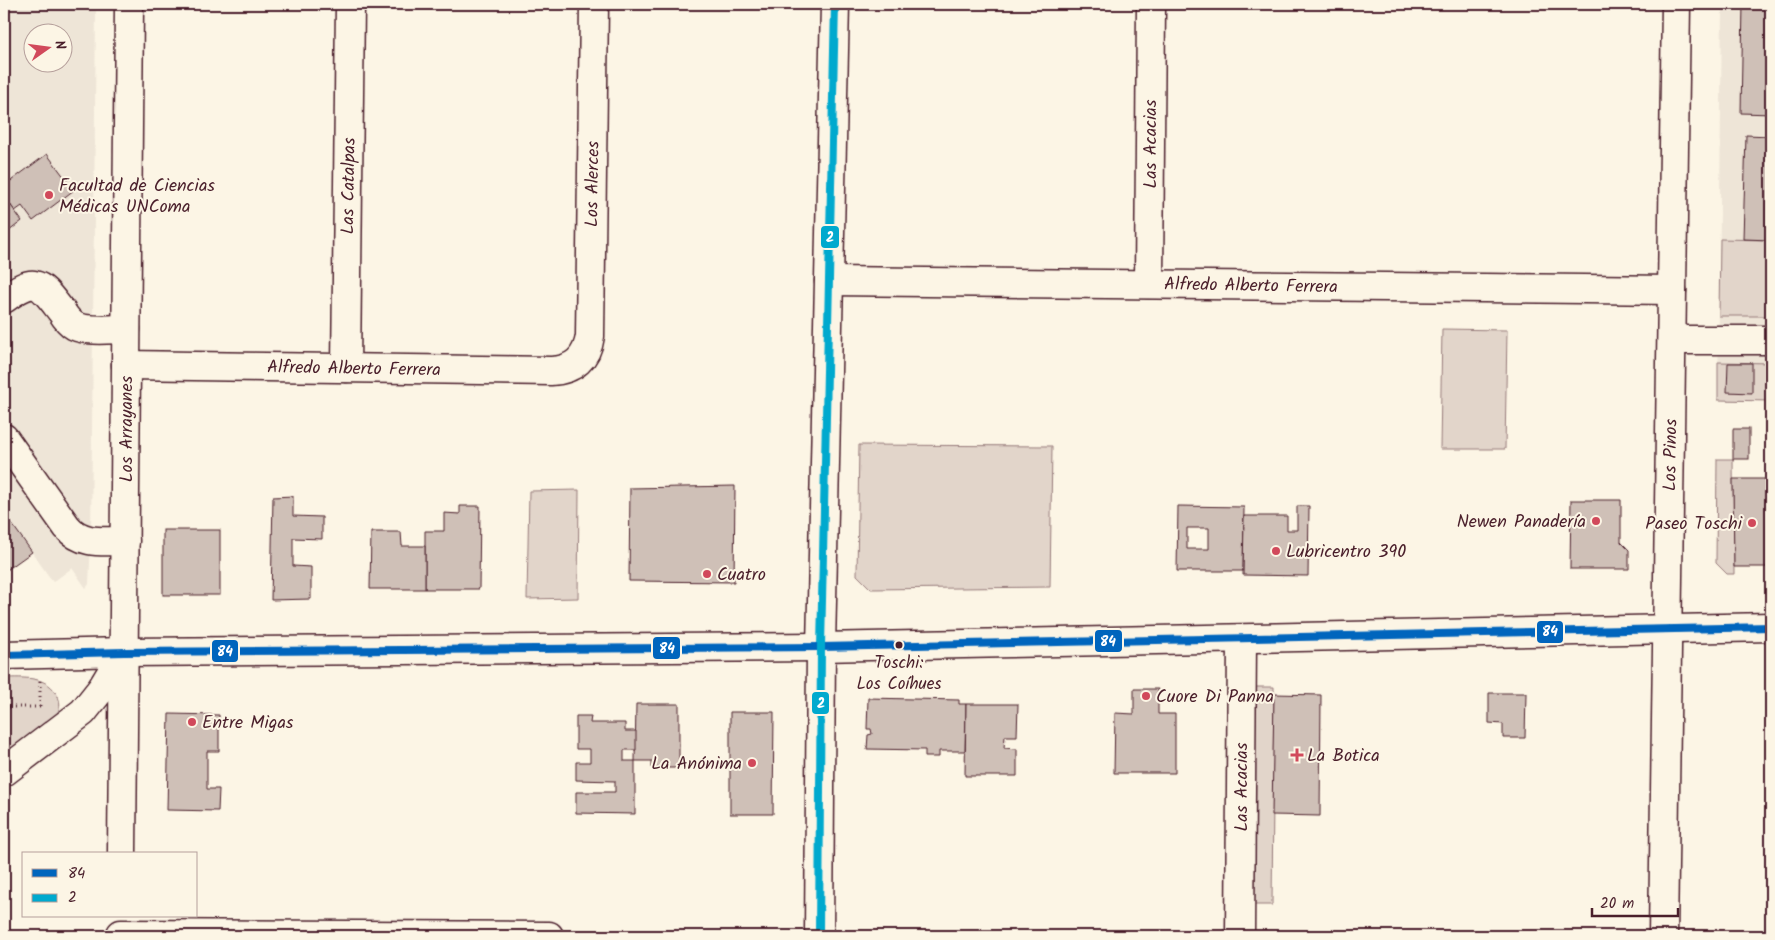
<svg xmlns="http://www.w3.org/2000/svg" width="1775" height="940" viewBox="0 0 1775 940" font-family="Kalam,sans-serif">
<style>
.built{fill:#eee5d7;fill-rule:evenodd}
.green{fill:#e2d5ca;stroke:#967a7a}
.building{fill:#cfc0b7;stroke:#4a1f2b;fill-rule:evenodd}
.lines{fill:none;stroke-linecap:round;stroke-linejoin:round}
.minor-casing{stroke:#4a1f2b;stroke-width:31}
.major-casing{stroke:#4a1f2b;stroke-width:31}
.path{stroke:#4a1f2b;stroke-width:3;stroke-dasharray:1 4;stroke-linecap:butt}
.minor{stroke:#fcf5e5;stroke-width:28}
.major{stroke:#fcf5e5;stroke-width:28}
.bus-1-casing{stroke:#fcf5e5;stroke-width:11}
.bus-2-casing{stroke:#fcf5e5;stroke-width:11}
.bus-1{stroke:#0065bd;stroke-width:8}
.bus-2{stroke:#00a9ce;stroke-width:8}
.poi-dot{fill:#d1495b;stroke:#fcf5e5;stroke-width:2}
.bus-dot{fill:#4a1f2b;stroke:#fcf5e5;stroke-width:2}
.labels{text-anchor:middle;stroke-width:4;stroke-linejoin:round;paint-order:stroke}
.bus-label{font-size:17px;fill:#4a1f2b;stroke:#fcf5e5}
.street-label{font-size:18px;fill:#4a1f2b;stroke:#fcf5e5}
.poi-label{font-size:18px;fill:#4a1f2b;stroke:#fcf5e5;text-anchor:start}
.line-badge{stroke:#fcf5e5;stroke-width:2}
.badge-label{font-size:14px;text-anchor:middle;font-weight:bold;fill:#fff}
</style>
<rect width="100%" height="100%" fill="#fcf5e5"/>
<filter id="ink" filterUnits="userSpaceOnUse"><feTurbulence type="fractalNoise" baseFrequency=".02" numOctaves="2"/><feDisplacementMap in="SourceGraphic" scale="10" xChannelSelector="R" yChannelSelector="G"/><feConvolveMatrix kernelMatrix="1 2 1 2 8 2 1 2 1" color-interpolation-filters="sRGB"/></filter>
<g filter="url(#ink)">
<!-- built -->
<g class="built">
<path d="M4 4H96L91 540 89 584 86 588 72 568 53 582 4 513ZM32 32H62V62H32Z"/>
<polygon points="1722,4 1771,4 1771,401 1718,400"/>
</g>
<!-- green -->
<g class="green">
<polygon points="1720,239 1771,240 1771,316 1719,316"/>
<polygon points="1442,329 1507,330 1505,449 1440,449"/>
<polygon points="1718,362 1771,363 1771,401 1718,400"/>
<polygon points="859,445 1052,446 1050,587 871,589 857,575"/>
<polygon points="1717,459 1733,459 1734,574 1727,574 1716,563"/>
<polygon points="579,490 578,598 527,599 529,491"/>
<path d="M4 678C23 678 49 675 58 697 61 703 60 710 56 715 48 727 17 745 4 754Z"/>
<polygon points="1254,687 1274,687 1272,905 1252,905"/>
</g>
<!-- building -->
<g class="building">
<polygon points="1743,4 1771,4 1771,114 1741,113"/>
<polygon points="1746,135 1771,136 1771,240 1743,239"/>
<polygon points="47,154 74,190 33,221 22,206 15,211 4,196 4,186"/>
<polygon points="4,196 22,221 4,235"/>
<polygon points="1728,363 1752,363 1752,393 1727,392"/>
<rect x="1733" y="429" width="16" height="30"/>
<polygon points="1733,479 1771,479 1771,567 1734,567"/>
<polygon points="735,486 734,582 629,581 630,488"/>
<polygon points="293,496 293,516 322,517 322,539 293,538 293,566 311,567 311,599 271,600 273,497"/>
<polygon points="1571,500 1621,500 1621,542 1629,550 1629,569 1570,569"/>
<polygon points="460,506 480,506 479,589 425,589 425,531 444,531 444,513 460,514"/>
<path d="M1178 506 1244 507 1243 571H1177ZM1187 528H1209V549H1187Z"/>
<polygon points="1297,506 1309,506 1308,576 1243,575 1244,516 1287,516 1287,530 1297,530"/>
<polygon points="4,513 32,552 4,572"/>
<rect x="163" y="530" width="57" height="65"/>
<polygon points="371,532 401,532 402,546 425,546 425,589 370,589"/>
<polygon points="1134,689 1158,689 1158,714 1175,714 1175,773 1114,773 1115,713 1134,714"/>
<polygon points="1489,693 1526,693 1525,738 1503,738 1503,724 1489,723"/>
<polygon points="1274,694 1321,695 1320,816 1272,815"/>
<polygon points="868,698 959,700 959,704 966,704 965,751 939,751 939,757 925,757 925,750 867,749 868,735 872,734 871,729 867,729"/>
<polygon points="636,704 679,704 679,768 652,768 652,761 635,761"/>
<polygon points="966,704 1018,704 1017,736 1005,736 1004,748 1017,749 1017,776 965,776"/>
<polygon points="730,712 774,712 773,814 730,814"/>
<polygon points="169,714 219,715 219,751 207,751 207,789 219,789 218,811 167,810"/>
<polygon points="576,716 591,716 590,723 625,723 625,731 636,731 636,750 624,750 624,761 635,761 635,814 576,813 576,792 615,792 615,781 576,780 576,762 590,762 590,749 576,749"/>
</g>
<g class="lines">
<!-- minor casing -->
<g class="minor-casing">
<g id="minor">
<polyline points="829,281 1672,290"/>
<polyline points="1149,284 1151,4"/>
<path d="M4 299C37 275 39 283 62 312 65 317 70 323 75 326 87 332 113 329 126 329"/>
<polyline points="1672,340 1771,340"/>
<path d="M126 365 551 371C574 370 587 358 590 336L594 4"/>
<polyline points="346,368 350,4"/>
<path d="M4 438 67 527C82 545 104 541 125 541"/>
<polyline points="4,772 83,712 102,688 123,653"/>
<polyline points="122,854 129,4"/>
<polyline points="121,934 549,936"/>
<polyline points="819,936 821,647 835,4"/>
<polyline points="1240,936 1242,639"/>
<polyline points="1663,936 1676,4"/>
</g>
</g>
<!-- major casing -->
<g class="major-casing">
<polyline id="major" points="4,655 124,652 821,647 1771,627"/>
</g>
<!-- path -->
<g class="path">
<polyline points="40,681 40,707"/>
<polyline points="4,707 41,707"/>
</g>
<!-- minor -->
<use href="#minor" class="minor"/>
<!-- major -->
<use href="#major" class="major"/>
<!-- bus-1 casing -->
<g class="bus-1-casing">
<polyline id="bus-1" points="4,655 124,652 821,647 1771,627"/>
</g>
<!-- bus-2 casing -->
<g class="bus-2-casing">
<polyline id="bus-2" points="819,936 821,647 835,4"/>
</g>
<!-- bus-1 -->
<use href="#bus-1" class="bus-1"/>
<!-- bus-2 -->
<use href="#bus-2" class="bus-2"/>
</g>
</g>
<!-- markers -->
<g class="poi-dot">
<circle cx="49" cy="195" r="5"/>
<circle cx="1596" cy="521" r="5"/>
<circle cx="1752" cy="523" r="5"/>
<circle cx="1276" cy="551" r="5"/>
<circle cx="707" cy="574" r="5"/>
<circle cx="1146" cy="696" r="5"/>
<circle cx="192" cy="722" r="5"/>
<path d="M1294.5 747.5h5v5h5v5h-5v5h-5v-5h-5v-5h5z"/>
<circle cx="752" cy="763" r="5"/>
</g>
<circle class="bus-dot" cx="899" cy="645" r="4.5"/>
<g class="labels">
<!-- bus labels -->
<g class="bus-label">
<text x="899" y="668">Toschi:<tspan x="899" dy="21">Los Coíhues</tspan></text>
</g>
<!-- street labels -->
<g class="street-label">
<text transform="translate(1150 144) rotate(-90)" y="6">Las Acacias</text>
<text transform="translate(592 184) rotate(-89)" y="6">Los Alerces</text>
<text transform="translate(348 186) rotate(-89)" y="6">Las Catalpas</text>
<text transform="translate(1251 285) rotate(1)" y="6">Alfredo Alberto Ferrera</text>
<text transform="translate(354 368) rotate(1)" y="6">Alfredo Alberto Ferrera</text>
<text transform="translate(126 429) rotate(-90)" y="6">Los Arrayanes</text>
<text transform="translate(1670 455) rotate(-89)" y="6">Los Pinos</text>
<text transform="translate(1241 787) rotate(-90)" y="6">Las Acacias</text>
</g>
<!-- poi labels -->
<g class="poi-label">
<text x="59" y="191">Facultad de Ciencias<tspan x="59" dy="21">Médicas UNComa</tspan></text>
<text x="1586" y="527" text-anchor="end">Newen Panadería</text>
<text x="1742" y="529" text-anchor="end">Paseo Toschi</text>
<text x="1286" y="557">Lubricentro 390</text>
<text x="717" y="580">Cuatro</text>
<text x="1156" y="702">Cuore Di Panna</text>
<text x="202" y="728">Entre Migas</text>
<text x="1307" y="761">La Botica</text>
<text x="742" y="769" text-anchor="end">La Anónima</text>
</g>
</g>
<g class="line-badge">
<rect x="820" y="225" width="20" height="24" rx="5" fill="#00a9ce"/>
<rect x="1536" y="620" width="28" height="24" rx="5" fill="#0065bd"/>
<rect x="1094" y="629" width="29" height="24" rx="5" fill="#0065bd"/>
<rect x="652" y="636" width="29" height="24" rx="5" fill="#0065bd"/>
<rect x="211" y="639" width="28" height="24" rx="5" fill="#0065bd"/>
<rect x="811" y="691" width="19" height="24" rx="5" fill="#00a9ce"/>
</g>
<g class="badge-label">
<text x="830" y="242">2</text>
<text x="1550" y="636">84</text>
<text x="1108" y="646">84</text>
<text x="667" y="653">84</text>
<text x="225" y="656">84</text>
<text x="821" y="708">2</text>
</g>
<!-- margin -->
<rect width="1775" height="940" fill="none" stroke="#fcf5e5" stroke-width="20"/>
<rect x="10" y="10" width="1755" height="920" fill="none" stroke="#4a1f2b" stroke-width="2" filter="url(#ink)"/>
<!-- legend -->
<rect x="22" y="852" width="175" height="65" fill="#fcf5e5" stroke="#b59f9b"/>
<rect x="32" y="869" width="25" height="8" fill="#0065bd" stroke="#b59f9b"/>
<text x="68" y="878" font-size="15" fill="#4a1f2b">84</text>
<rect x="32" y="894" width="25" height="8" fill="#00a9ce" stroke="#b59f9b"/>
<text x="68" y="902" font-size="15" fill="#4a1f2b">2</text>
<!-- north arrow -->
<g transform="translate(48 48) rotate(76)"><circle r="24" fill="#fcf5e5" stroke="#b59f9b"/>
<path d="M0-4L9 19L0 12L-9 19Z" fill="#d1495b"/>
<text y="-8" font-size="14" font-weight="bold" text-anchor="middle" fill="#4a1f2b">N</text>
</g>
<!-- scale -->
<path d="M1592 908v8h86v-8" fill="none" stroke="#4a1f2b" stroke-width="2.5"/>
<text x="1600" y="908" font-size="15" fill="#4a1f2b" stroke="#fcf5e5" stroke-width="4" paint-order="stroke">20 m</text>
</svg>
